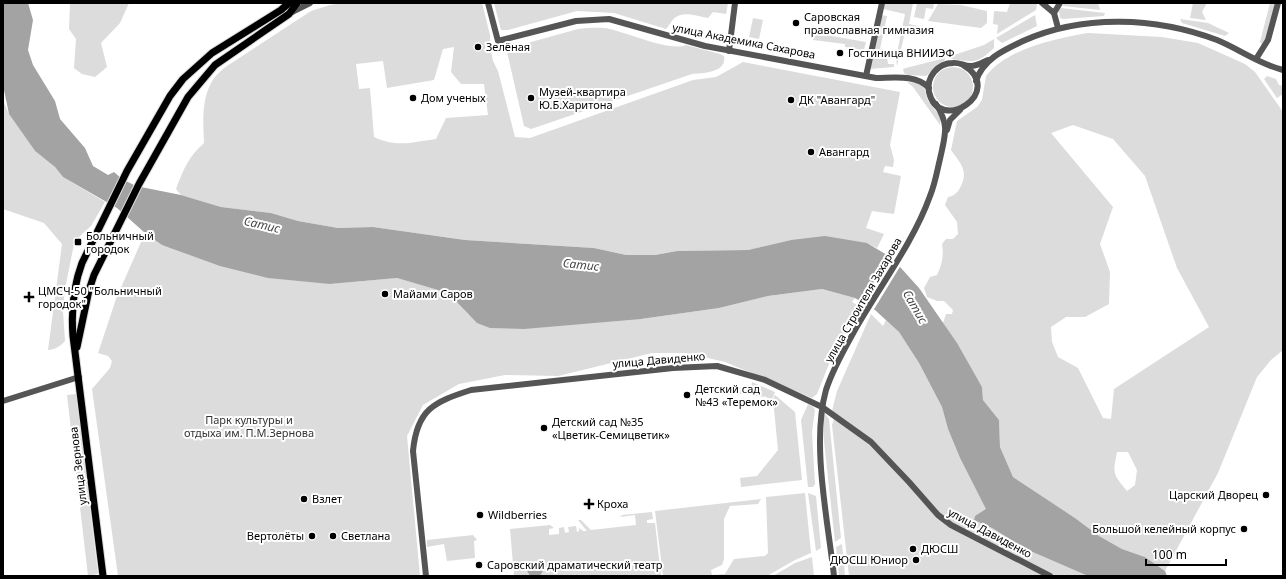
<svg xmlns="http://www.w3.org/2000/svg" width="1286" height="579" viewBox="0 0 1286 579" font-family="'Noto Sans',sans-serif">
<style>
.green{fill:#dcdcdc;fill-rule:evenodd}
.water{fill:#a3a3a3}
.pier{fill:#fff}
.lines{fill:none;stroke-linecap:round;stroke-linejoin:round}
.major-casing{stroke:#dbdbdb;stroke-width:9}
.minor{stroke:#555;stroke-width:6}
.major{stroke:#000;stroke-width:7}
.poi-dot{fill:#000;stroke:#fff;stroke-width:1.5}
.labels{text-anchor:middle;stroke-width:4;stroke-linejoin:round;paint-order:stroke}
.poi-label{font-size:11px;fill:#000;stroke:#fff;text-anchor:start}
.street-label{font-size:11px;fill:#000;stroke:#fff}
.park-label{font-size:11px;fill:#333;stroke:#fff}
.water-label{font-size:12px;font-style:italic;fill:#444;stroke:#fff}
</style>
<rect width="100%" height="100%" fill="#fff"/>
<!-- green -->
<g class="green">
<polygon points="70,3 129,3 120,23 101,43 107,67 95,77 82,74 74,68 76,39 69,29"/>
<path d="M343 3H482L490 35V46L493 61 498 71 515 137 530 138 693 80 716 77 743 62 900 92 890 145 894 160 893 167 885 166 883 172 901 176 894 214 872 211 866 228 884 234 877 248 867 243 791 240 748 250 677 251 655 255H626L594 248 465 240 373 227 338 228 298 221 271 213 221 207 181 195 176 189C183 170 189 156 204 143 203 121 201 95 215 77 218 73 223 69 227 66L311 11 330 5ZM454 47 451 72 461 84H484L488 115 446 118 436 139C412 142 397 148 374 137L370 88 359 89 356 64 383 61 387 88 434 80 443 49Z"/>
<path d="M494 3H728L726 14 713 12 708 18C698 16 684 11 676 17 672 19 669 26 666 29L614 13 577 11 508 30H501Z"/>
<polygon points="884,3 913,3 909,24 932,29 931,33 906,28 897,66 896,58 905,14 883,9"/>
<polygon points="917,3 934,3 933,9 926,8 924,19 914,17"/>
<polygon points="1010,3 1037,4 1036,10 997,34 998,25 993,24 994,11 1007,12"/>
<polygon points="1064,3 1098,3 1100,10 1063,6"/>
<polygon points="1193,3 1207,3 1202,12 1206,20 1190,18"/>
<polygon points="1270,3 1276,3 1265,42 1262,44 1260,42"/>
<polygon points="938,4 961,5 987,11 987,23 981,28 928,21"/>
<polygon points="1061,8 1105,13 1104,16 1063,19 1060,18 1059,11"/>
<polygon points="880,15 887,16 880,49 886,50 888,64 894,64 894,67 869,69"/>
<polygon points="1035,15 1037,26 1002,43 996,38"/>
<polygon points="753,18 763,20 759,39 749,37"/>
<polygon points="1180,19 1208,23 1229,33 1225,36 1182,23"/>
<path d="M578 29C589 28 600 27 610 29 628 33 671 52 686 45L720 54 724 56C727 73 703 73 692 74L537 127 531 129 524 126 507 52 513 47Z"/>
<polygon points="814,33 866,42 864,50 845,47 845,44 813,40"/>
<path d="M1088 33 1162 37 1198 43 1245 64 1255 72 1283 112V350L1271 360 1257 377 1218 473 1165 571 1145 557 1122 549 1099 536 1075 518 1013 477 1000 447 999 420 983 400 982 387 943 323 946 314H952L953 310 944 301H937L927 297 924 288 930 277 937 275C942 265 944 255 942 244L946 239H953L958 234 957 222 945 205 948 197C954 196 957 193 960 188 969 171 961 164 951 150L957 121 977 107 982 100 986 76C1006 49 1057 38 1088 33ZM1073 125 1113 139 1145 176 1177 268 1209 327 1114 389 1111 419 1103 418 1078 368 1058 357 1052 342 1051 327 1066 317H1085L1109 304 1110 272 1100 244 1113 207 1051 133ZM1117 452H1128L1137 470 1135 485 1127 491C1112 473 1113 474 1117 452Z"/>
<path d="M994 39V48C975 66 973 61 949 59L948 57 984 45Z"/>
<polygon points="945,58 945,60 926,76 907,75 904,73 903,69 906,68"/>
<circle cx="953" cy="87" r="20"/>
<polygon points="1267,76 1276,79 1279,85 1283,86 1283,94 1277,98 1264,79"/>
<path d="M907 82 917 83 924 86C926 92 926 98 929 102 934 111 942 113 940 125L913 87Z"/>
<path d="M3 100 9 114 35 151 55 167 63 177 105 202 91 226 79 237 74 244 65 289 63 311 65 341C61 346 54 350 48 350L62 244 44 223 3 209Z"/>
<polygon points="145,233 162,245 330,284 397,278 448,293 469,315 641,319 719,308 768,296 822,289 855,298 852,302 859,306 831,359 817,394 812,398 725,362 686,353 652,353 558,376 505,375 459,384 423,405 407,436 420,576 118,576 92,389 110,368 112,361 108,356 98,353 116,299"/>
<polygon points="871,314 883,326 886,320 899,332 919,363 942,407 948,429 960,458 987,510 975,516 974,520 992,528 1028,550 1088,576 849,576 832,425 834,419 831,415 837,391"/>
<polygon points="752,382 775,392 772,400 773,406 768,406 767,397 754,396 753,393 725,395 724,390 751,388"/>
<polygon points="76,394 98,574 88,576 67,395"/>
<polygon points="775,395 795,412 802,480 741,487 740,478 757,476 778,450 773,399"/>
<polygon points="808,404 813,407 815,410 812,432 815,484 813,487 808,487 801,420"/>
<polygon points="824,412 829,419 841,538 835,542 824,441"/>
<polygon points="805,493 811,553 795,560 767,576 663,576 655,511 761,499 758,504 730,506 724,519 724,559 722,565 711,570 712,575 725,574 734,559 765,556 768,553 766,497"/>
<polygon points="808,493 816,496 821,548 816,551"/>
<polygon points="652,512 653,519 647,520 647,523 655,523 661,576 514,576 510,529 550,525 554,528 549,529 549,535 559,534 559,528 564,527 565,533 569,532 568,527 576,526 577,532 579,531 579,528 583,531 587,531 578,520 581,520 591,530 636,525 635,515 620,517 622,515"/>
<polygon points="473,535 477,540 474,541 475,558 447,561 444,544 427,547 427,540"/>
<polygon points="842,544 845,576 839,576 836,547"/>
<polygon points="812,557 814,576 773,576 795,563"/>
</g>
<!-- water -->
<g class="water">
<polygon points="3,3 28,3 33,20 28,50 33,65 55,101 60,119 85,148 93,166 108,175 114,172 122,179 136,186 181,195 221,207 271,213 298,221 338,228 373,227 465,240 594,248 626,255 655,255 677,251 748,250 791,240 825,236 867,243 892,258 919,288 957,343 982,387 983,400 999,420 1000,447 1013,477 1075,518 1099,536 1122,549 1145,557 1165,571 1167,576 1088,576 1028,550 992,528 974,520 975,516 986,509 960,458 948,429 942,407 919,363 899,332 875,310 855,298 822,289 768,296 719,308 641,319 524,329 490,328 477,323 448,293 397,278 330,284 268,278 220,266 162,245 145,233 117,208 63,177 55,167 35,151 9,114 3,85"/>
<circle cx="535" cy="569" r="8"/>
</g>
<!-- pier -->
<polygon class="pier" points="890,254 901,265 873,311 861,304"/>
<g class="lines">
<!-- major casing -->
<g class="major-casing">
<g id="major">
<polyline points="77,347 89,290 94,275 139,184 188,97 215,65 289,14 297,3"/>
<path d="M103 576 73 336C71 310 73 287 82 263L127 171 170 96 183 79 212 53 281 10 289 3"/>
</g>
</g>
<!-- minor -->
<g class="minor">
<path d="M488 3 498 41 576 21 609 19 705 46 876 78C893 78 916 74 929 88"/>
<polyline points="1042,3 1054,13 1058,28"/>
<polyline points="292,12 310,3"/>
<polyline points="1054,13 1060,3"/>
<polyline points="729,51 735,3"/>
<polyline points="1256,59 1268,40 1278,3"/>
<path d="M963 65C1007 91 939 136 929 92 926 77 938 63 953 63 959 62 964 66 971 66 977 66 983 62 988 60"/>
<polyline points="866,76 882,3"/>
<path d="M976 81C983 59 1004 50 1023 41 1083 14 1156 17 1217 40 1239 49 1259 64 1283 70"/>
<polyline points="947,130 950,120 960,110"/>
<polyline points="3,401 79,377"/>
<path d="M426 576 413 451C417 409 434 402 471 390L673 368 717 366 765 380 822 407 871 442 909 482 938 515 951 525 1050 576"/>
<path d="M834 576C828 521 811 443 826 390 833 368 845 348 856 328 880 286 914 241 930 196 935 184 937 171 940 159 945 135 950 126 936 104"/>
</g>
<!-- major -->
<use href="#major" class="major"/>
</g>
<!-- markers -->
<g class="poi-dot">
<circle cx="796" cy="23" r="4"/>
<circle cx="478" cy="47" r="4"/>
<circle cx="840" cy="53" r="4"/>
<circle cx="413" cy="98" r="4"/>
<circle cx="531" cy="98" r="4"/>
<circle cx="791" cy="100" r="4"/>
<circle cx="811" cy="152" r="4"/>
<rect x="74" y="238" width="8" height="8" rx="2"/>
<circle cx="385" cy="294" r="4"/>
<path d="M27 291h4v4h4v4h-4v4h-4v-4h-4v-4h4z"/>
<circle cx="687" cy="395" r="4"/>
<circle cx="544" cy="428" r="4"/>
<circle cx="1266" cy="495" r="4"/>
<circle cx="304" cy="499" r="4"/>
<path d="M587 498h4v4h4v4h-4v4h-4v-4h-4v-4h4z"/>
<circle cx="480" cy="515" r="4"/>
<circle cx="1244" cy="529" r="4"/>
<circle cx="312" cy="536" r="4"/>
<circle cx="333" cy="536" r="4"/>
<circle cx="913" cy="549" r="4"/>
<circle cx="916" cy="560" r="4"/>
<circle cx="479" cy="565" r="4"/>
</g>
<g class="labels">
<!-- poi labels -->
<g class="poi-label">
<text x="804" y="21">Саровская<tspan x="804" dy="13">православная гимназия</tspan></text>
<text x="486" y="51">Зелёная</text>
<text x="848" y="57">Гостиница ВНИИЭФ</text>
<text x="539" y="96">Музей-квартира<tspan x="539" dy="13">Ю.Б.Харитона</tspan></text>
<text x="421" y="102">Дом ученых</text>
<text x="799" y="104">ДК "Авангард"</text>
<text x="819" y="156">Авангард</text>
<text x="86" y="240">Больничный<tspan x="86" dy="13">городок</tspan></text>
<text x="38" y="295">ЦМСЧ-50 "Больничный<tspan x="38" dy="13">городок"</tspan></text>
<text x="393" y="298">Майами Саров</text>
<text x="695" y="393">Детский сад<tspan x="695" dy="13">№43 «Теремок»</tspan></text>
<text x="552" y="426">Детский сад №35<tspan x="552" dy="13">«Цветик-Семицветик»</tspan></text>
<text x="1258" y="499" text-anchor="end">Царский Дворец</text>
<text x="312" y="503">Взлет</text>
<text x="597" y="508">Кроха</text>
<text x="488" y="519">Wildberries</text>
<text x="1236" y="533" text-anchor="end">Большой келейный корпус</text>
<text x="304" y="540" text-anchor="end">Вертолёты</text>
<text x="341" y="540">Светлана</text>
<text x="921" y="553">ДЮСШ</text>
<text x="908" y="564" text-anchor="end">ДЮСШ Юниор</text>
<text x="487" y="569">Саровский драматический театр</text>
</g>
<!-- street labels -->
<g class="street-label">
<text transform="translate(744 41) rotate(11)" y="4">улица Академика Сахарова</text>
<text transform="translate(863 300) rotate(-60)" y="4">улица Строителя Захарова</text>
<text transform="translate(659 360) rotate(-5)" y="4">улица Давиденко</text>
<text transform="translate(78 466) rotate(-97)" y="4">улица Зернова</text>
<text transform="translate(990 533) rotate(28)" y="4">улица Давиденко</text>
</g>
<!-- park labels -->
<g class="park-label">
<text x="249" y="424">Парк культуры и<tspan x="249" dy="13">отдыха им. П.М.Зернова</tspan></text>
</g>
<!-- water labels -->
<g class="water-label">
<text transform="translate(262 225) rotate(13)" y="4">Сатис</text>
<text transform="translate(581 265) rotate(6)" y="4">Сатис</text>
<text transform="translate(915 307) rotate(60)" y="4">Сатис</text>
</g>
</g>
<!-- border -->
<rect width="1286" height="579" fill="none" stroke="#000000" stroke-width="8"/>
<!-- scale -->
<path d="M1146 559v6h80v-6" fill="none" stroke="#000000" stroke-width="2"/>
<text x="1152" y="559" font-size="12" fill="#000000" stroke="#ffffff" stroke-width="3" paint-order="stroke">100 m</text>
</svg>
